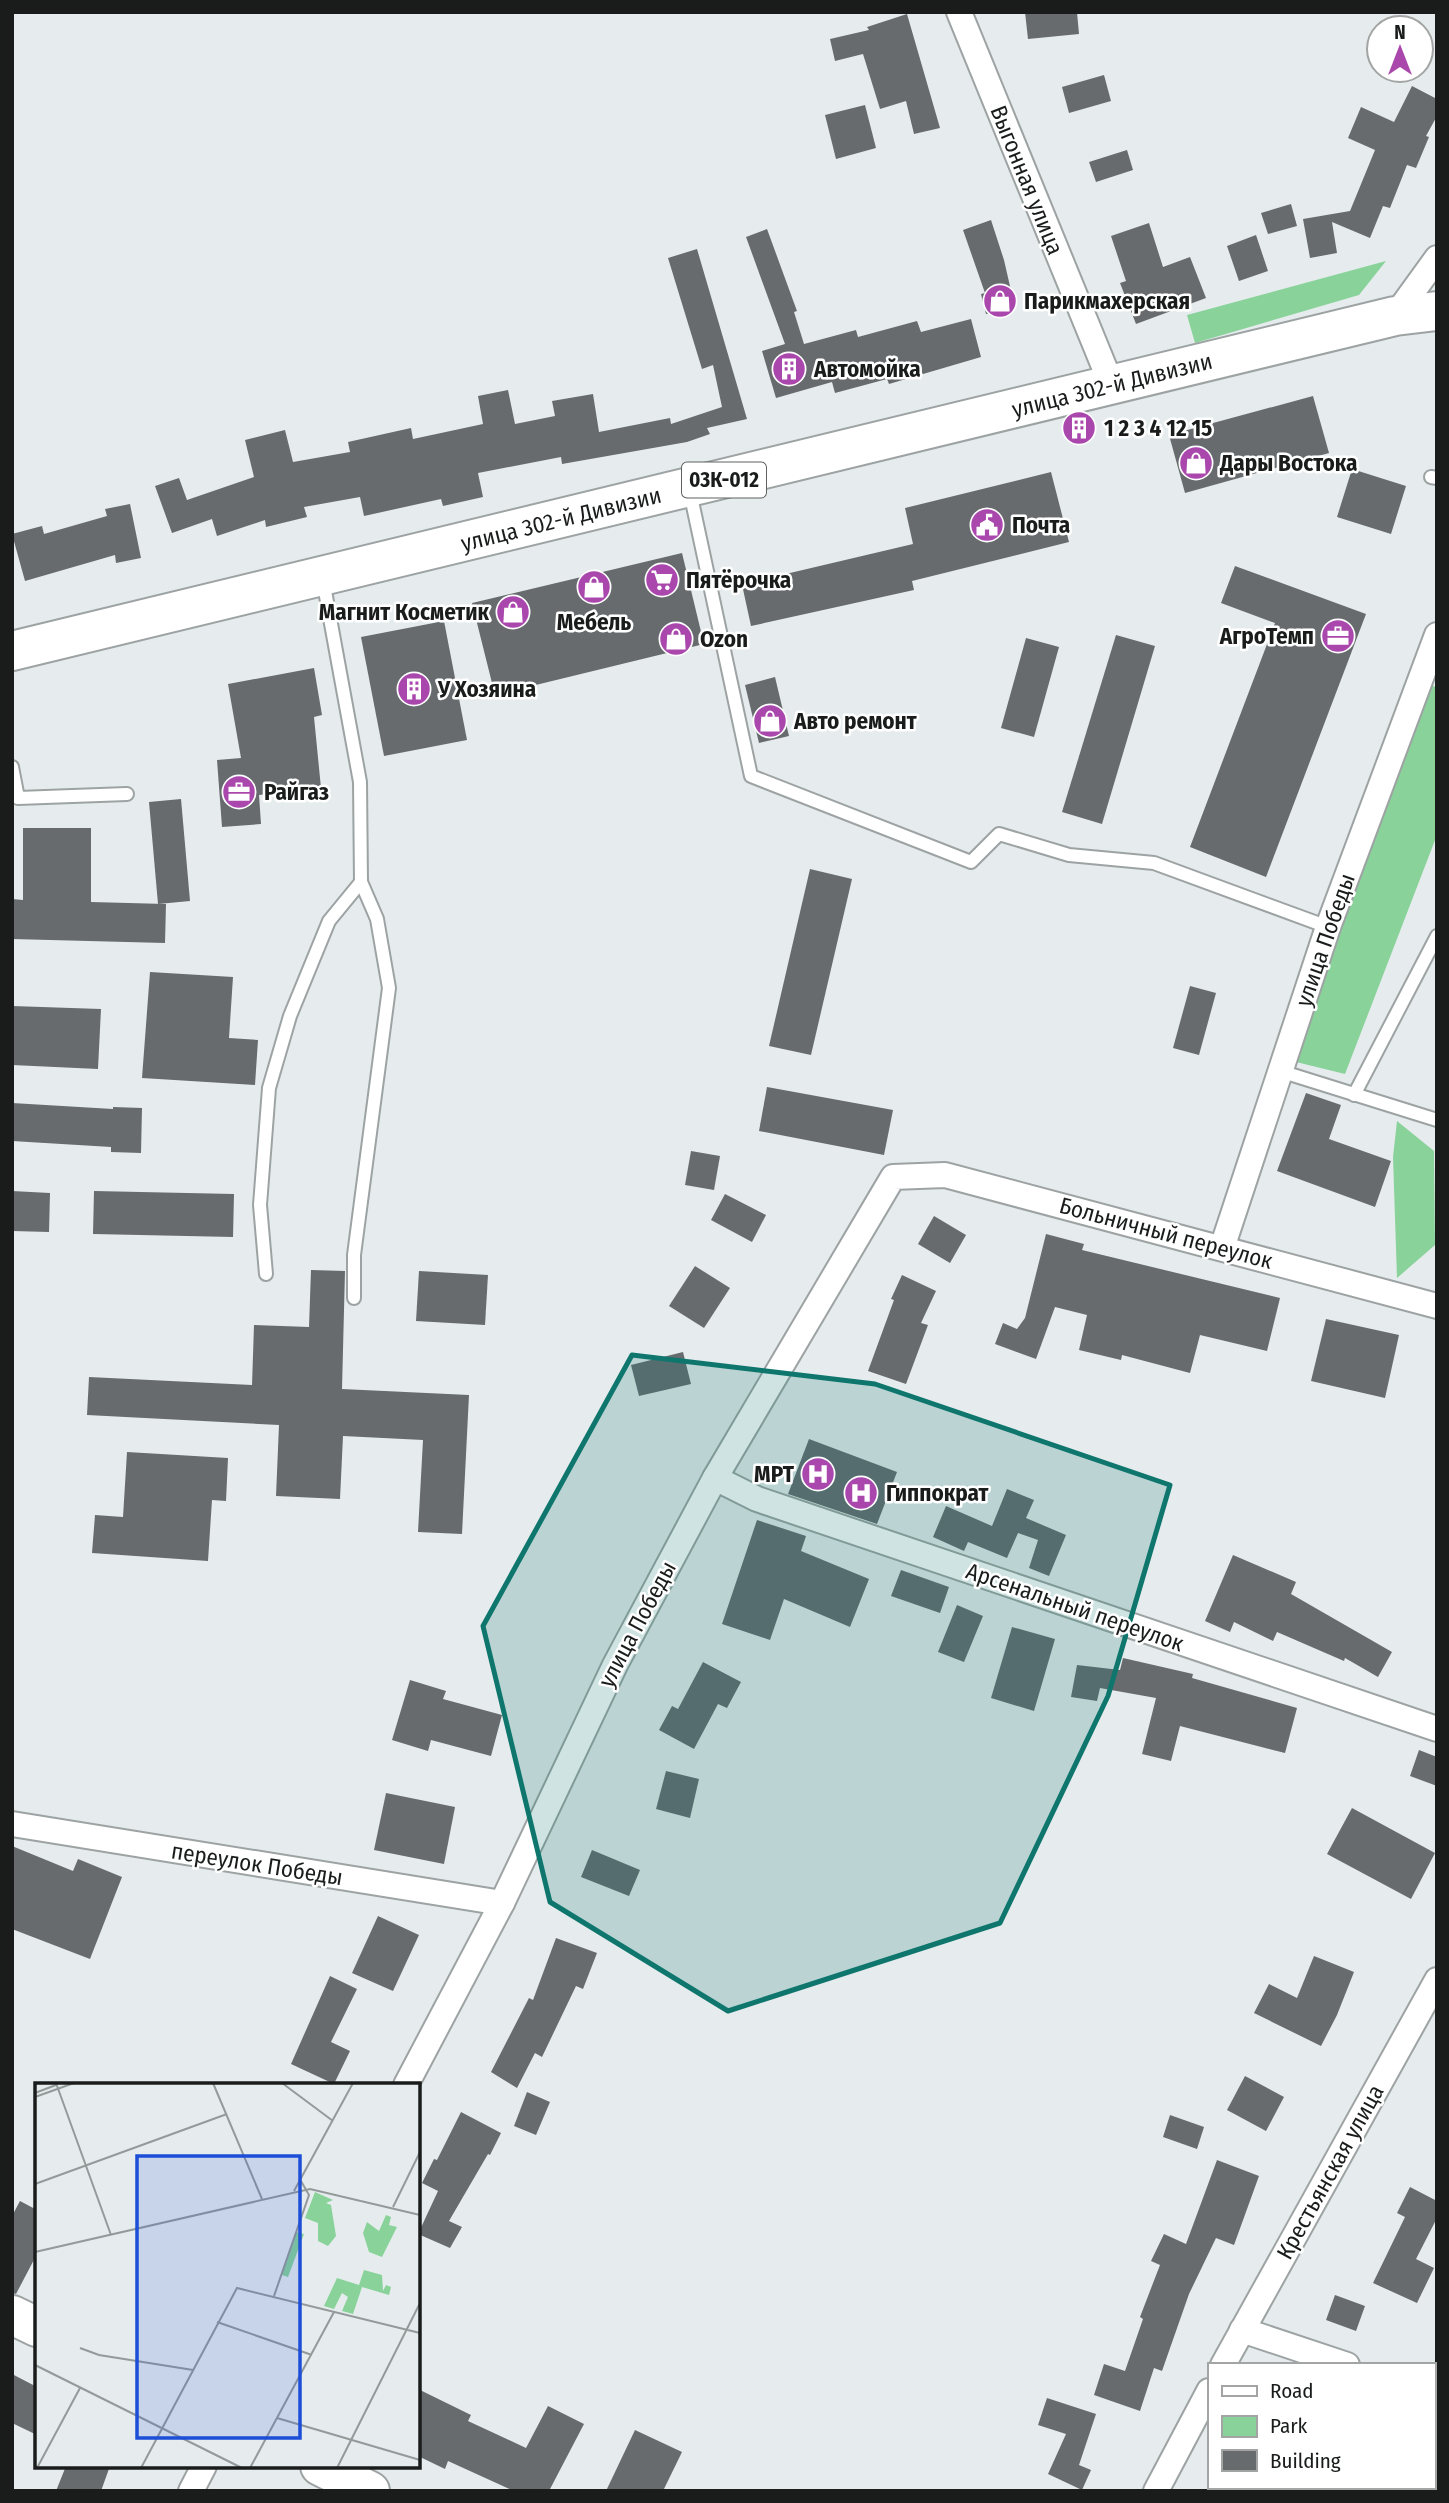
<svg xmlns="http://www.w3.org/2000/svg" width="1449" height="2503" viewBox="0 0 1449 2503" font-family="'Fira Sans Condensed',sans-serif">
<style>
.green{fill:#89d29a}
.building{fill:#676b6e}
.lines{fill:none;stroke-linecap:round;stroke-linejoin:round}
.lane-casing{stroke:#9da3a3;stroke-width:16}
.street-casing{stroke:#9da3a3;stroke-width:28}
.primary-casing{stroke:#9da3a3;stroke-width:42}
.lane{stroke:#fff;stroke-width:12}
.street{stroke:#fff;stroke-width:24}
.primary{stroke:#fff;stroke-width:38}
.marked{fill:#0f766e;fill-opacity:0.2;stroke:#0f766e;stroke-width:5;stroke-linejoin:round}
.labels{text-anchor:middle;stroke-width:5;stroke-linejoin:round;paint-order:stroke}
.shield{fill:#fff;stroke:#5f6060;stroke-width:2}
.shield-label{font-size:21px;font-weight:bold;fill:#1a1c1c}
.street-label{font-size:23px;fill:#1a1c1c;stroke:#fff}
.poi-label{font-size:23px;font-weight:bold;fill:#1a1c1c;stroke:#fff;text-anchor:start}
.inset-road{fill:none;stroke:#949999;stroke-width:2}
.view{fill:#1d4ed8;fill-opacity:0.15;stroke:#1d4ed8;stroke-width:3.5}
.inset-edge{fill:none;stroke:#1a1c1c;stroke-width:3.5}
</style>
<rect width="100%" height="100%" fill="#e6eced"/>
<!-- green -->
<g class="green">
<polygon points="1386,261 1359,295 1195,343 1187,315"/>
<polygon points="1417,682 1437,687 1437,835 1345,1074 1292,1061"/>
<polygon points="1397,1121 1434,1151 1435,1245 1397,1278 1393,1157"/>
</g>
<!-- building -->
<g class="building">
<polygon points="1025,12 1077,12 1079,34 1028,39"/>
<polygon points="907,14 940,128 914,134 906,101 880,109 863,54 835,61 830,39 869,30 867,27"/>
<polygon points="1104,75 1111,101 1069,113 1062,87"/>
<polygon points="1412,86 1437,99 1437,116 1426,136 1429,137 1416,168 1407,165 1390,208 1383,206 1370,238 1332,222 1337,253 1310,258 1303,219 1350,211 1375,150 1348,138 1361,107 1394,122"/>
<polygon points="865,105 876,148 836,159 825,115"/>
<polygon points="1127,150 1133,170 1096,182 1089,162"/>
<polygon points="1291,204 1297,226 1268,234 1261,213"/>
<polygon points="991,220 1004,260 1015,308 986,314 981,294 985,293 963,230"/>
<polygon points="1149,223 1163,267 1190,257 1206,298 1136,324 1120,283 1126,281 1111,236"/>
<polygon points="767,229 797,311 794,312 804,344 856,330 858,337 917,321 921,332 971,319 981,357 889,384 887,379 835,393 832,382 776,398 762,351 785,344 746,237"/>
<polygon points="1256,235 1268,271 1239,281 1227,246"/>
<polygon points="697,249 747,419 707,428 710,434 687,442 562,464 561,457 478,473 483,497 443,506 441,499 364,516 360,497 304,507 307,517 266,527 265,520 217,536 212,519 172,533 155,486 179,478 187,500 254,477 245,440 285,430 293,462 350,452 348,442 411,428 413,439 483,424 478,396 508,390 515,424 555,416 552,401 593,394 599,432 670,418 671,424 722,407 713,365 702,369 668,258"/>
<polygon points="1313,396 1329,453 1185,493 1169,435"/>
<polygon points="1352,469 1406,486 1391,534 1337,517"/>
<polygon points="1051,472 1069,542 912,581 914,590 751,626 741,580 772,574 773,577 913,544 905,508"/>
<polygon points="130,504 141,558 116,563 115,555 25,581 12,534 42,526 44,534 107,516 105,509"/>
<polygon points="682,553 704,644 495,695 472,603"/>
<polygon points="1235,566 1366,614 1266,877 1190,847 1275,623 1221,603"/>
<polygon points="444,621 467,740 384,756 361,637"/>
<polygon points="1116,635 1155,646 1102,824 1062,812"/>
<polygon points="1026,638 1059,647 1034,737 1001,728"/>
<polygon points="314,668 322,715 314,717 321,788 259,795 261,824 222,827 217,760 241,758 228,684"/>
<polygon points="775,677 789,736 759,743 745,685"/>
<polygon points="181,799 190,901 158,904 149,802"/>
<polygon points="23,828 91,828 91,902 166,904 165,943 12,939 12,899 23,900"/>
<polygon points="810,869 852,879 811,1055 769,1046"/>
<polygon points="150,972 233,977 229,1038 258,1040 255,1085 142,1078"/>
<polygon points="1190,986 1216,993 1199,1055 1173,1048"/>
<polygon points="12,1006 101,1009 98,1069 12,1065"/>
<polygon points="767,1087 893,1110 884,1155 759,1131"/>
<polygon points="1306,1093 1341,1105 1329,1139 1391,1161 1375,1207 1277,1171"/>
<polygon points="12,1103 113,1109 113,1107 142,1108 141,1153 111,1152 111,1147 12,1141"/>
<polygon points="691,1151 720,1156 714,1190 685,1185"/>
<polygon points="12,1191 50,1193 49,1232 12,1231"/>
<polygon points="94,1191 234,1194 233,1237 93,1234"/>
<polygon points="725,1194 766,1215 752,1242 711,1220"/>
<polygon points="934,1216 966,1235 950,1263 918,1244"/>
<polygon points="1046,1234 1084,1244 1082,1250 1280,1298 1267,1351 1200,1335 1190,1373 1122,1355 1121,1360 1079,1350 1087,1315 1055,1307 1036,1359 995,1344 1003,1323 1017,1329 1025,1318"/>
<polygon points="695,1266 730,1288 704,1328 669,1306"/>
<polygon points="311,1270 345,1271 342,1389 469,1395 462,1534 418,1532 423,1440 343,1436 340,1499 276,1496 279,1425 87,1415 89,1377 252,1385 254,1325 309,1327"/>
<polygon points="419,1271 488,1275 485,1325 416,1321"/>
<polygon points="902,1275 936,1291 921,1323 928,1325 906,1384 868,1371 894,1300 891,1299"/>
<polygon points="1326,1319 1399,1335 1385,1398 1311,1381"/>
<polygon points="683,1352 691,1384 639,1396 631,1365"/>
<polygon points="809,1439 897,1472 877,1524 788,1494"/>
<polygon points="127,1452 228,1458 226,1501 212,1500 208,1561 92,1553 95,1515 123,1517"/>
<polygon points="1007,1489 1034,1500 1026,1518 1066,1535 1049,1576 1029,1568 1038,1540 1018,1533 1007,1558 968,1542 964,1551 933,1537 946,1506 992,1526"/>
<polygon points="757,1520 806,1536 801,1551 869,1579 850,1627 784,1599 770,1640 722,1624"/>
<polygon points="1233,1555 1296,1582 1291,1594 1392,1652 1378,1677 1345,1658 1344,1661 1277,1632 1273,1641 1234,1622 1230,1632 1205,1621"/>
<polygon points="901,1570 949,1587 940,1613 891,1596"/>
<polygon points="957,1605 983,1616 964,1662 938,1652"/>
<polygon points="1012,1627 1055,1639 1034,1711 991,1698"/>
<polygon points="1123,1658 1193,1674 1192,1678 1297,1708 1285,1753 1180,1726 1171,1761 1142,1754 1156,1698 1100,1688 1097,1701 1071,1697 1077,1665 1120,1670"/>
<polygon points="703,1662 741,1682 727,1708 718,1704 694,1749 659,1730 672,1706 678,1709"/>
<polygon points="410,1680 446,1691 443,1699 502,1715 491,1756 431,1740 428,1751 392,1740"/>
<polygon points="1419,1750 1437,1757 1437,1786 1410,1776"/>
<polygon points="666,1771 699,1779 690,1818 656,1809"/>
<polygon points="386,1793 455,1807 444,1864 374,1850"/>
<polygon points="1352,1808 1435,1853 1411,1899 1327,1854"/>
<polygon points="12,1846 73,1871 78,1859 122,1877 90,1959 12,1929"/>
<polygon points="592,1850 640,1870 629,1896 581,1877"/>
<polygon points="378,1916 419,1935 393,1991 352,1973"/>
<polygon points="556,1938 597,1953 583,1989 576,1986 542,2057 535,2053 517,2088 491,2072 529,1998 533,2000"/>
<polygon points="1314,1956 1354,1972 1337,2015 1321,2046 1254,2013 1269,1984 1297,1998"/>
<polygon points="330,1976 357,1989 331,2042 350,2051 334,2084 291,2064"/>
<polygon points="1245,2076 1284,2097 1266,2131 1227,2110"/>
<polygon points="527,2092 550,2102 536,2135 514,2126"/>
<polygon points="461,2112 501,2133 490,2155 488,2154 449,2221 462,2227 450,2248 418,2234 438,2191 422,2183 434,2159 437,2160"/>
<polygon points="1170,2115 1204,2127 1197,2149 1163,2137"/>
<polygon points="1217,2160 1259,2176 1234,2245 1216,2238 1189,2294 1162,2371 1154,2368 1140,2411 1094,2395 1104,2364 1125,2371 1143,2319 1140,2317 1160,2265 1151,2261 1164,2234 1186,2244"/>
<polygon points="1410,2187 1437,2201 1437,2218 1416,2259 1434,2268 1417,2303 1373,2283 1405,2217 1397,2213"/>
<polygon points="20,2201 37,2210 37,2254 16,2294 12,2293 12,2216"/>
<polygon points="1335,2295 1365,2306 1356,2331 1326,2320"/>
<polygon points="12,2374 37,2387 37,2435 12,2423"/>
<polygon points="418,2389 471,2415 468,2421 526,2448 548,2406 584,2424 549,2491 514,2491 448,2461 445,2469 418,2456"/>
<polygon points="1047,2398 1096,2414 1079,2465 1091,2470 1082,2490 1048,2474 1066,2434 1038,2425"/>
<polygon points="635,2430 682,2452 663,2491 606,2491"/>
<polygon points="66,2466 110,2466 101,2491 56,2491"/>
</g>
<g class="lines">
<!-- lane casing -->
<g class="lane-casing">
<g id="lane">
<polyline points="1431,477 1437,478"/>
<polyline points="690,492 751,776 971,862 999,834 1069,855 1154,863 1328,927"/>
<polyline points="12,767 18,798 127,794"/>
<polyline points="1280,1071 1437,1120"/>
<polyline points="1354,1095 1437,936"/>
<polyline points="266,1274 260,1205 269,1088 290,1016 329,921 361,882 360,782 323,580"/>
<polyline points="354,1298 354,1255 389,988 377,919 361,882"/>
</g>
</g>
<!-- street casing -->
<g class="street-casing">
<g id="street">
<polyline points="959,12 1112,386"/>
<polyline points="1395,316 1437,258"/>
<polyline points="1222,1248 1328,927 1437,635"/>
<polyline points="715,1478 757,1499 1437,1729"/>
<polyline points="12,1824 502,1903"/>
<polyline points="406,2085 502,1903 615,1665 715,1478 893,1177 945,1175 1437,1306"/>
<polyline points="1242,2330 1347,2365"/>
<polyline points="1223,2365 1437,1980"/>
<polyline points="1433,2393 1437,2395"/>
<polyline points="191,2491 204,2466"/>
<polyline points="1156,2491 1209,2391"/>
</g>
</g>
<!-- primary casing -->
<g class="primary-casing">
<g id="primary">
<polyline points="12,651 1395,316 1437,311"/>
<polyline points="12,2315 37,2327"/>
<polyline points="320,2466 370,2491"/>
</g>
</g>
<!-- lane -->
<use href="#lane" class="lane"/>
<!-- street -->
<use href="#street" class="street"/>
<!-- primary -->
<use href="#primary" class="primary"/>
</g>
<!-- marked area -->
<path class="marked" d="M632 1355 875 1384 1170 1485 1108 1696 1000 1923 728 2011 550 1902 483 1626Z"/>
<!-- icons -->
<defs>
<g id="shop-disc" transform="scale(1.75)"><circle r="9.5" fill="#aa47ad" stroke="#fff"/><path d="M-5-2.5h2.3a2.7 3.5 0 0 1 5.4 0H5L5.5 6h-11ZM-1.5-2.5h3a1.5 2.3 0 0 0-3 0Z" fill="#fff"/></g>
<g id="building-disc" transform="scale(1.75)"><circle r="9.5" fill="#aa47ad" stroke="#fff"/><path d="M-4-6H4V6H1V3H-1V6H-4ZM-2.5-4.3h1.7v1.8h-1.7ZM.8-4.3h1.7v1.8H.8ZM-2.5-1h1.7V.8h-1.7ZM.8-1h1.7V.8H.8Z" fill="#fff"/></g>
<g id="civic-disc" transform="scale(1.75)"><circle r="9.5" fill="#aa47ad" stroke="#fff"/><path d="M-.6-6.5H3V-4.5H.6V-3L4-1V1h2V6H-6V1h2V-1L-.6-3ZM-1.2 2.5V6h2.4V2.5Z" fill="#fff"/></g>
<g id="supermarket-disc" transform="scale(1.75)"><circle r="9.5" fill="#aa47ad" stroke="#fff"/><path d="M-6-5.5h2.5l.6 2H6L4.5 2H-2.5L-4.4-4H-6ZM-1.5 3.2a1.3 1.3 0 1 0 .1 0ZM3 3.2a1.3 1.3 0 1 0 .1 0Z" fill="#fff"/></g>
<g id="office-disc" transform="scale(1.75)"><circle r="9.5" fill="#aa47ad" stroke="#fff"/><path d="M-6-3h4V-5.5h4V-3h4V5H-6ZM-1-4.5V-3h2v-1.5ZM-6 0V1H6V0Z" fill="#fff"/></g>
<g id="hospital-disc" transform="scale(1.75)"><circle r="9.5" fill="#aa47ad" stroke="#fff"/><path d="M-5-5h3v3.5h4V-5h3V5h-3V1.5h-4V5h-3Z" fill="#fff"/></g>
</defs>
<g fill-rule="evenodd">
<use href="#shop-disc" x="1000" y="301"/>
<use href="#building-disc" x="789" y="369"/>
<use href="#building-disc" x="1079" y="428"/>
<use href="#shop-disc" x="1196" y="463"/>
<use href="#civic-disc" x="987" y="525"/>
<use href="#supermarket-disc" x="662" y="580"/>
<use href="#shop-disc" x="594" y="587"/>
<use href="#shop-disc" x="513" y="612"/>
<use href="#office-disc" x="1338" y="636"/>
<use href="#shop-disc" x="676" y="639"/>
<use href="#building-disc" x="414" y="689"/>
<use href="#shop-disc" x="770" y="721"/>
<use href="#office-disc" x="239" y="792"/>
<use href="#hospital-disc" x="818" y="1474"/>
<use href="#hospital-disc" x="861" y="1493"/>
</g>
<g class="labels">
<!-- shield labels -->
<rect class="shield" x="682" y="462.5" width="84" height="35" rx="5"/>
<g class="shield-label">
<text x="724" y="487">03К-012</text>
</g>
<!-- street labels -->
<g class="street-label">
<text transform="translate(1027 180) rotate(68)" y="8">Выгонная улица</text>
<text transform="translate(1112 385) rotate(-14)" y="8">улица 302-й Дивизии</text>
<text transform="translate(561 519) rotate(-14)" y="8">улица 302-й Дивизии</text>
<text transform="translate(1325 940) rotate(-71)" y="8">улица Победы</text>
<text transform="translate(1166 1233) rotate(15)" y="8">Больничный переулок</text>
<text transform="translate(1075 1607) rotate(19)" y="8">Арсенальный переулок</text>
<text transform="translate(637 1624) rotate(-62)" y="8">улица Победы</text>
<text transform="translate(257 1864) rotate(9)" y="8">переулок Победы</text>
<text transform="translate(1330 2172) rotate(-61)" y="8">Крестьянская улица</text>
</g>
<!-- poi labels -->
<g class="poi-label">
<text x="1024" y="309">Парикмахерская</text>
<text x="814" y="377">Автомойка</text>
<text x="1104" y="436">1 2 3 4 12 15</text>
<text x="1220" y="471">Дары Востока</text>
<text x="1012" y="533">Почта</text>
<text x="686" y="588">Пятёрочка</text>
<text x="489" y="620" text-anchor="end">Магнит Косметик</text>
<text x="594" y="630" text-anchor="middle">Мебель</text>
<text x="1314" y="644" text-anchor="end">АгроТемп</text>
<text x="700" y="647">Ozon</text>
<text x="438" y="697">У Хозяина</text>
<text x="794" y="729">Авто ремонт</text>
<text x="264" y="800">Райгаз</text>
<text x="794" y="1482" text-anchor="end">МРТ</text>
<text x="886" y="1501">Гиппократ</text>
</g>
</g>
<!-- overview -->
<g transform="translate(35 2083)">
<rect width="385" height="385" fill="#e6eced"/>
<path d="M280 109 298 117 291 120 296 122 301 153 293 163 283 158V140L270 135ZM351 132 356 134 354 142 362 144 347 174 334 169 328 150 332 139 344 148ZM261 149 269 151 253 194 247 192ZM329 187 347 192 348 208 351 202 356 204 354 212 327 204 318 231 307 228 313 214 307 210 299 226 289 223 302 195 324 202Z" fill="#89d29a"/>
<path class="inset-road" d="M21 0 76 152M178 0 227 116M247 0 298 38M0 10 21 2M0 14 39 0M0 101 192 31M259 108 318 0M358 124 385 69M0 169 275 106 385 132M239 213 274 112 266 98M182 239 277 272M45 265 64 272 158 287M0 282 207 385M242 335 385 377M2 385 45 305M106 385 202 205 385 250M215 385 299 229M302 385 385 220"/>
<path class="view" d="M102 73H265V355H102Z"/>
<rect width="385" height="385" class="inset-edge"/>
</g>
<!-- border -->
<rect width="1449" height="2503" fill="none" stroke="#1a1c1c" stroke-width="28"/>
<!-- legend -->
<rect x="1208" y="2363" width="228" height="126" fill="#ffffff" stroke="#a3a4a4" stroke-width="2"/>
<rect x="1222" y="2386" width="35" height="10" fill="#ffffff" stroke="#a3a4a4" stroke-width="2"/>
<text x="1270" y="2398" font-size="21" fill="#1a1c1c">Road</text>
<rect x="1222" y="2416" width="35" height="21" fill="#89d29a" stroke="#a3a4a4" stroke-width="2"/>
<text x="1270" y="2433" font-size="21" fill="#1a1c1c">Park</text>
<rect x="1222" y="2450" width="35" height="21" fill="#676b6e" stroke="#a3a4a4" stroke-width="2"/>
<text x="1270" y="2468" font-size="21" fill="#1a1c1c">Building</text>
<!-- north arrow -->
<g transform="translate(1400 49)"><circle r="33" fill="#ffffff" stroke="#a3a4a4" stroke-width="2"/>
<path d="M0-5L12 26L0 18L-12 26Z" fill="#aa47ad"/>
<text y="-10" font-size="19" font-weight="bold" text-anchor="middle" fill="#1a1c1c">N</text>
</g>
</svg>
